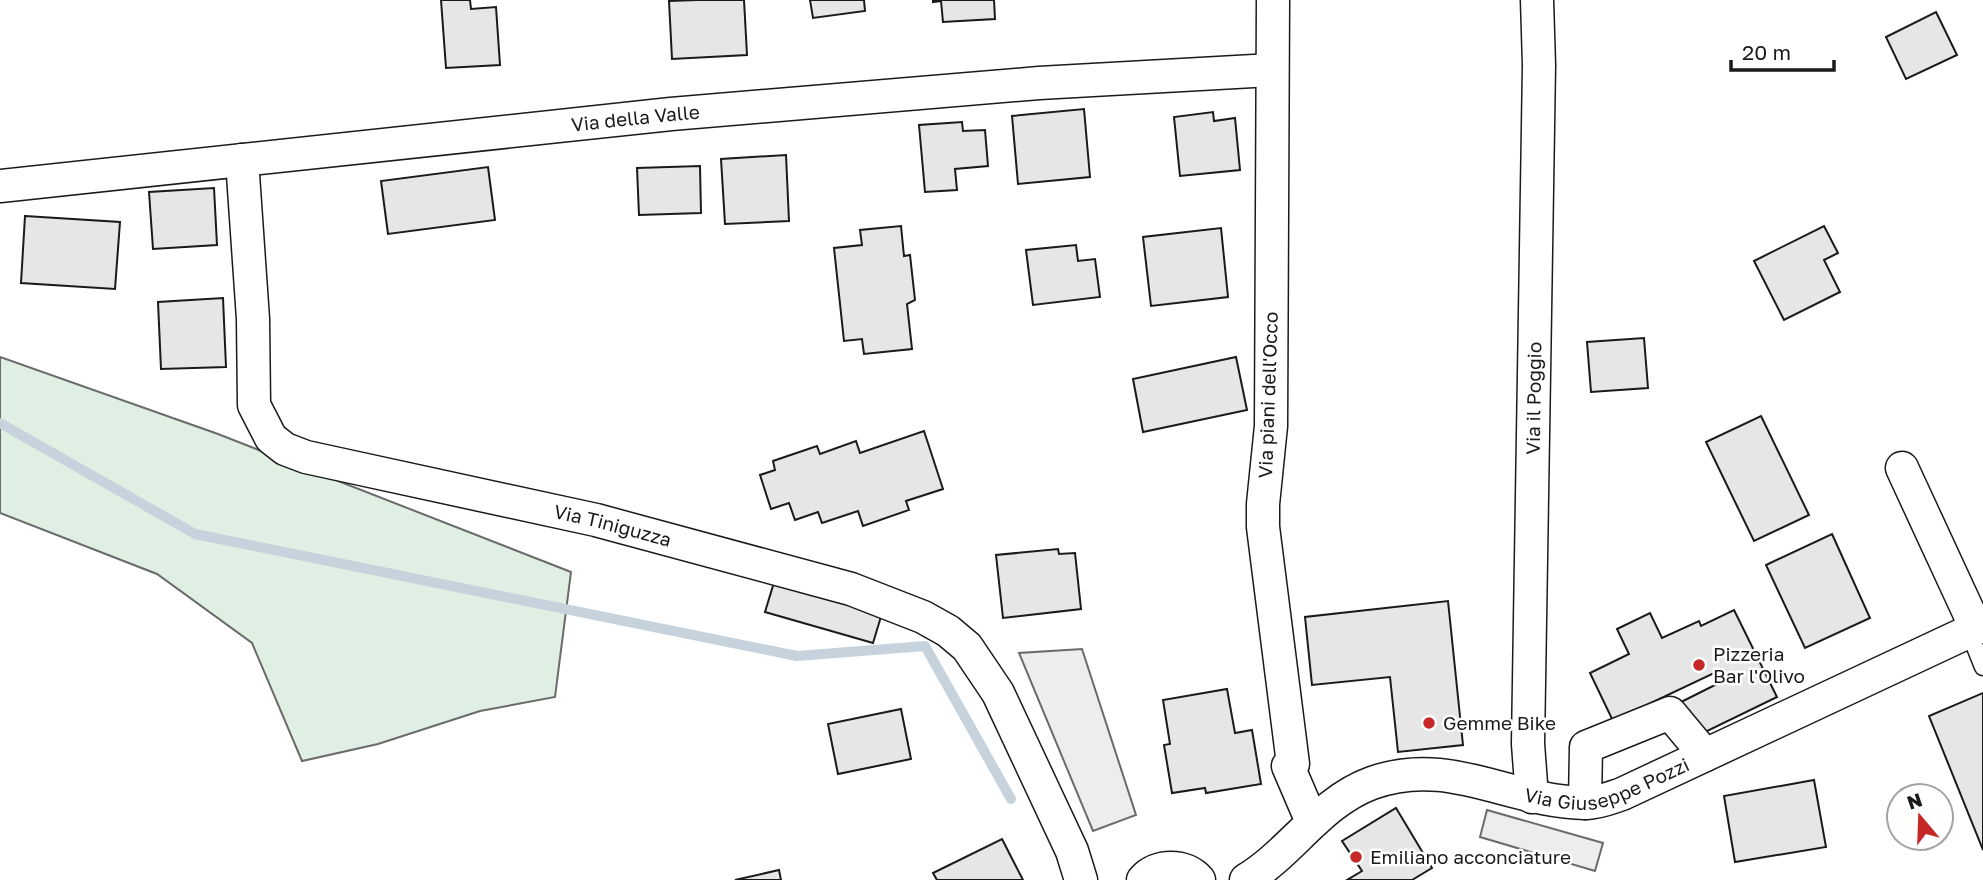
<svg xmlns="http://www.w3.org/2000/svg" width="1983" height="880" viewBox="0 0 1983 880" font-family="'Golos Text',sans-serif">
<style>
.green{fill:#e0efe3;stroke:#6a6a6a;stroke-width:2}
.parking{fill:#ededed;stroke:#6a6a6a;stroke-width:2}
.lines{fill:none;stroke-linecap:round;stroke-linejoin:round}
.stream{stroke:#c6d2dc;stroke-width:10}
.building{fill:#e6e6e6;stroke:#1a1a1a;stroke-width:2}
.service-casing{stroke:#1a1a1a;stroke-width:19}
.minor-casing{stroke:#1a1a1a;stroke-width:35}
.service{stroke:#fff;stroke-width:16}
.minor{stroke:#fff;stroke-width:32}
.poi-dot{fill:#c62828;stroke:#fff;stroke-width:2.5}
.labels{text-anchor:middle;stroke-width:5;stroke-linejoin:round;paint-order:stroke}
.street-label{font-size:19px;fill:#1a1a1a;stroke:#fff}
.poi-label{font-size:19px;fill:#1a1a1a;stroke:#fff;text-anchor:start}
</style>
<rect width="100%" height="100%" fill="#fff"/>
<!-- green -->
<polygon class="green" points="0,357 218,434 571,572 555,697 480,711 378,744 302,761 252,643 157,574 0,513"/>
<!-- parking -->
<g class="parking">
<polygon points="1082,649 1136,815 1093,831 1019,653"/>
<polygon points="1487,810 1603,843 1595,871 1480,837"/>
</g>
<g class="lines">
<!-- stream -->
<polyline class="stream" points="0,423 195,534 797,656 925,646 1011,799"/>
</g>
<!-- building -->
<g class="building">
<polygon points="441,0 470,0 471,9 496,7 500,65 446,68"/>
<polygon points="698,0 744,0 747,55 672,59 669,1"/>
<polygon points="810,0 864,0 865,11 813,18"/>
<polygon points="933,0 994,0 995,19 943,22 941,1 933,2"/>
<polygon points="1936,12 1957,55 1906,79 1886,37"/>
<polygon points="1084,109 1090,177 1018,184 1012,116"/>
<polygon points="1213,112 1214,121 1235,118 1240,170 1180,176 1174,117"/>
<polygon points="962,122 963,131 985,130 988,166 955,169 957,190 925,192 919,125"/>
<polygon points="786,155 789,221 725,224 721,159"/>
<polygon points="700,166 701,213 639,215 637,168"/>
<polygon points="488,167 495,220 388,234 381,181"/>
<polygon points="214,188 217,245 153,249 149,192"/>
<polygon points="25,216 120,222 115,289 21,283"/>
<polygon points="901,226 904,256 910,255 915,300 907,304 912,349 864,354 862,339 844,341 834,248 862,245 860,230"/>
<polygon points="1824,226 1838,253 1824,260 1840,292 1784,320 1754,261"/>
<polygon points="1221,228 1228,297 1151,306 1143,237"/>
<polygon points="1076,245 1078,261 1095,259 1100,297 1033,305 1026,250"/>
<polygon points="223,298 226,367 161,369 158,302"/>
<polygon points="1644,338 1648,388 1591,392 1587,342"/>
<polygon points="1236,357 1247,410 1143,432 1133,379"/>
<polygon points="1761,416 1809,515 1754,541 1706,442"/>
<polygon points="924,431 943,489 906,501 909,510 863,526 858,511 822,523 818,512 795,520 789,503 771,509 760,475 775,470 773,461 817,446 820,454 856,441 860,453"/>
<polygon points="1832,534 1870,618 1805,648 1766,565"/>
<polygon points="1058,549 1059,554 1075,553 1081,609 1003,618 996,555"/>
<polygon points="775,579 883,610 873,643 765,612"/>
<polygon points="1448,601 1463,745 1398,752 1390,677 1312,685 1305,617"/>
<polygon points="1734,610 1777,697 1697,736 1681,702 1719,683 1714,673 1613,721 1590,673 1629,654 1617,629 1650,613 1662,638 1699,621 1701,626"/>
<polygon points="1227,689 1235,733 1252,730 1261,784 1206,793 1205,788 1172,793 1164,745 1170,744 1163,700"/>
<polygon points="1983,693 1983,850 1929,716"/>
<polygon points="901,709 911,759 838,774 828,724"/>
<polygon points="1814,780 1826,847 1735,862 1724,796"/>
<polygon points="1396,808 1432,868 1412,880 1347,880 1362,871 1342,841"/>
<polygon points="1002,839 1023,880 937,880 933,873"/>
<polygon points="779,870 781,880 735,880"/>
</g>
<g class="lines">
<!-- service casing -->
<g class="service-casing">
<polyline id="service" points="1969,632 1983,667"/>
</g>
<!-- minor casing -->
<g class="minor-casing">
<g id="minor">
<polyline points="1273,0 1271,426 1263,504 1263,527 1293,764 1288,766 1312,822"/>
<path id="s1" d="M242 160 253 319 254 405 271 438 285 449 306 457 596 520 851 589 923 617 948 631 967 647 998 693 1072 851 1081 880"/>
<path id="s2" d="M0 186 671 114 1039 83 1272 70"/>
<polyline points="1902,468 1976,628"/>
<path id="s3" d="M1532 797 1528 744 1539 65 1537 0"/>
<polyline points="1585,803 1586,747 1670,713 1705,755"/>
<path d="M1143 880C1157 864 1185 864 1199 880"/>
<path id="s4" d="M1246 880C1292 852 1320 802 1372 783 1449 755 1509 802 1586 803 1598 803 1610 798 1622 794L1983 625"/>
</g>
</g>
<!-- service -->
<use href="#service" class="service"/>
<!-- minor -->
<use href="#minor" class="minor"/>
</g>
<!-- markers -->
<g class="poi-dot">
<circle cx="1699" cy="665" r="7"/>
<circle cx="1429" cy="723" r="7"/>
<circle cx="1356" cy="857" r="7"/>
</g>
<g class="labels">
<!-- street labels -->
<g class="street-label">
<text dy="7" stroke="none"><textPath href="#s2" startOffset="639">Via della Valle</textPath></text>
<text transform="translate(1268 395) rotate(-88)" y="7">Via piani dell'Occo</text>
<text dy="7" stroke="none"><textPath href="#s3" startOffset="399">Via il Poggio</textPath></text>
<text dy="7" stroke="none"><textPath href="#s1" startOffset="637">Via Tiniguzza</textPath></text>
<text dy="7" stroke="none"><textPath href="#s4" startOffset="402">Via Giuseppe Pozzi</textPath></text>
</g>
<!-- poi labels -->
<g class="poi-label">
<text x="1713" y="661">Pizzeria<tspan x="1713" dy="22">Bar l'Olivo</tspan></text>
<text x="1443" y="730">Gemme Bike</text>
<text x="1370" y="864">Emiliano acconciature</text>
</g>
</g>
<!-- north arrow -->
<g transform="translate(1920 817) rotate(341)"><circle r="33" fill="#ffffff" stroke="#a3a3a3" stroke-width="2"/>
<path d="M0-5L12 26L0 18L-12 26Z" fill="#c62828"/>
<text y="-10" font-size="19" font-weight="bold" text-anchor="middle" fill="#1a1a1a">N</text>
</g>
<!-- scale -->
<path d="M1731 60v10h103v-10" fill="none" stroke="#1a1a1a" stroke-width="3.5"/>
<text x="1742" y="60" font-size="21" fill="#1a1a1a" stroke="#ffffff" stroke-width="5" paint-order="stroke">20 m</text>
</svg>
